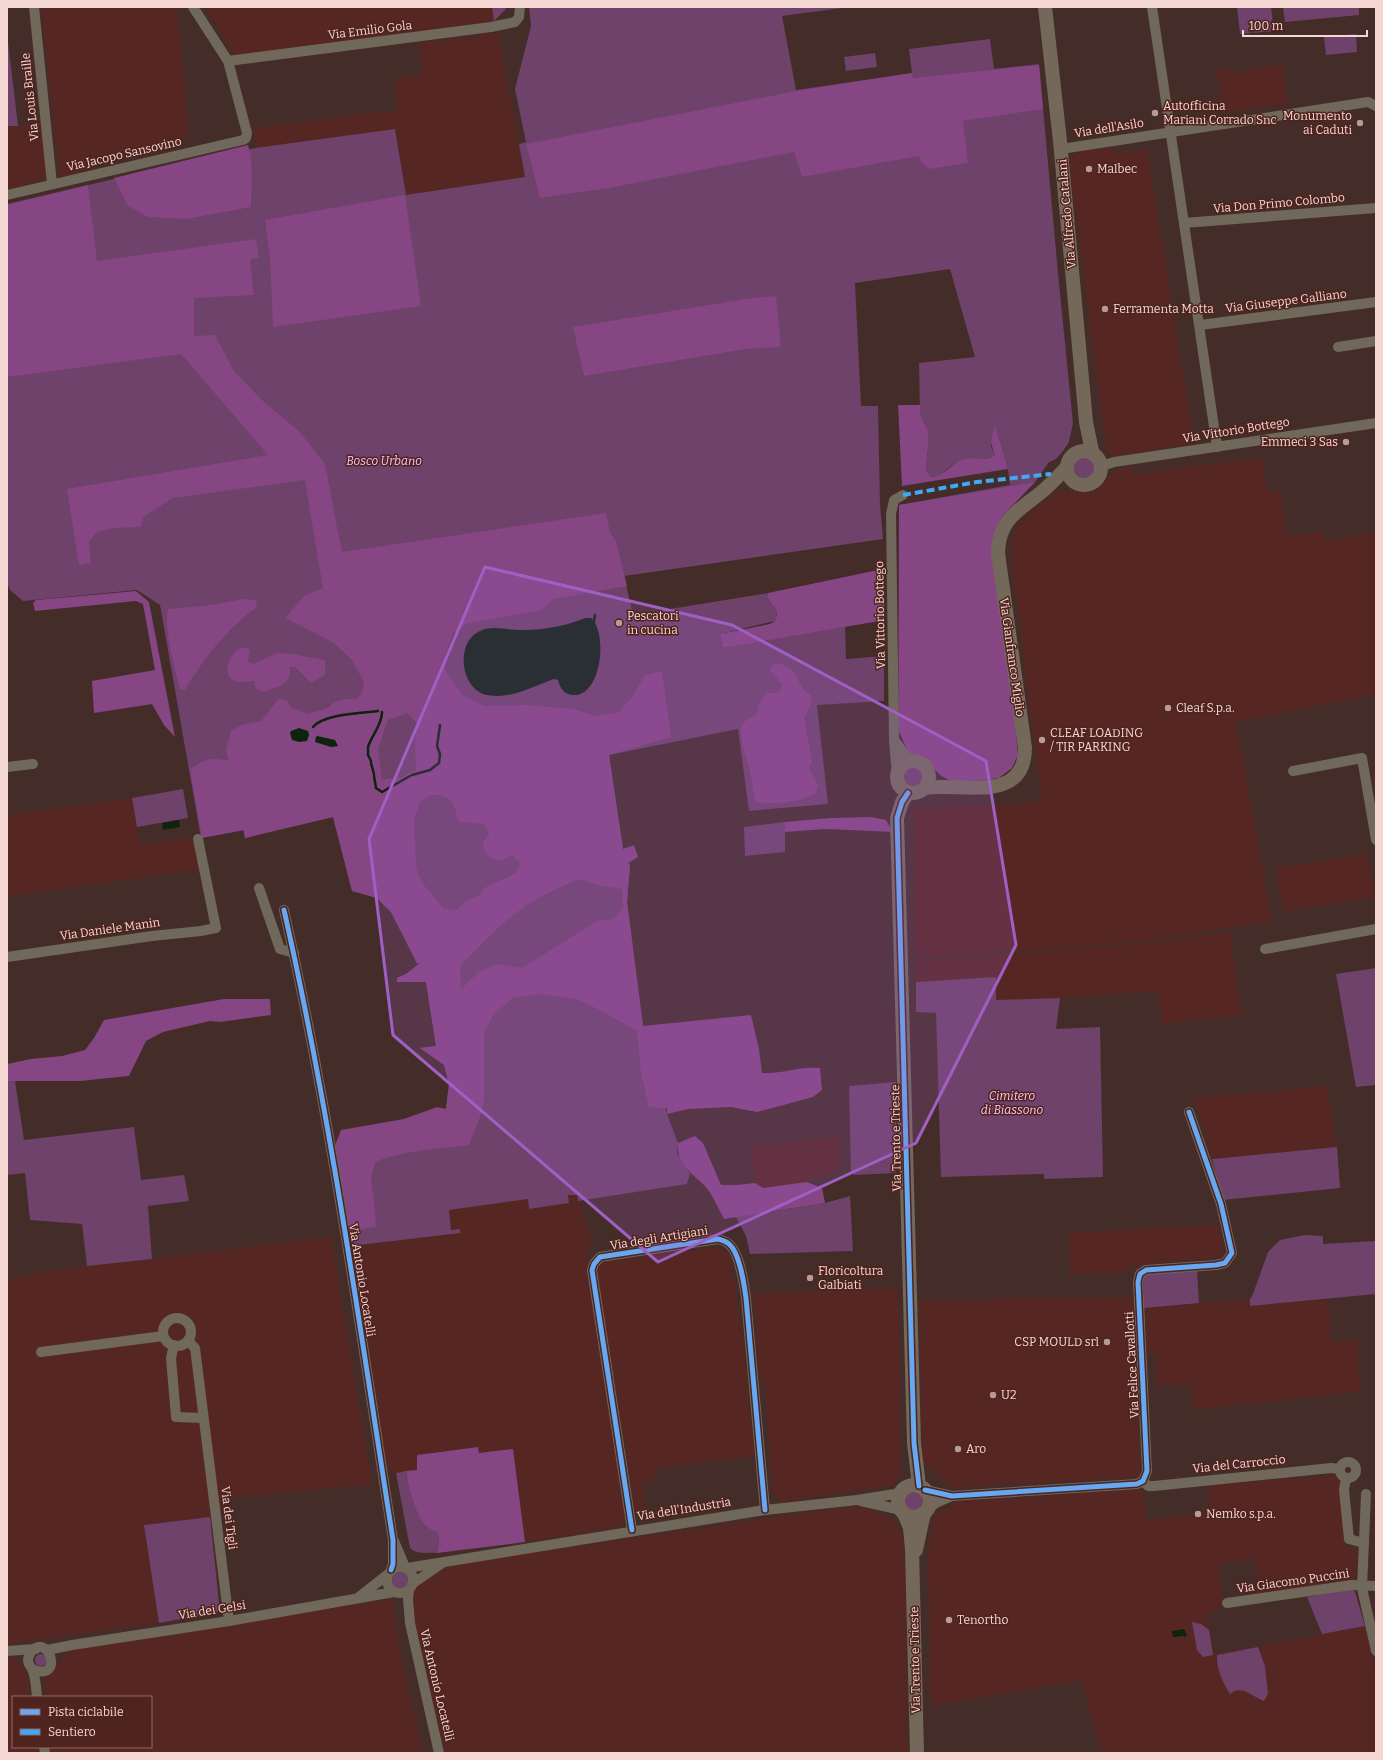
<svg xmlns="http://www.w3.org/2000/svg" width="1383" height="1760" viewBox="0 0 1383 1760" font-family="Bitter,serif">
<style>
.built{fill:#562722}
.green{fill:#6e426a}
.forest{fill:#864583;fill-rule:evenodd}
.water{fill:#0d240f}
.lines{fill:none;stroke-linecap:round;stroke-linejoin:round}
.stream{stroke:#0d240f;stroke-width:2.5}
.street{stroke:#6f685b;stroke-width:10}
.secondary{stroke:#74685a;stroke-width:14}
.quiet{stroke:#3fa9f5;stroke-width:4;stroke-dasharray:8 4;stroke-linecap:butt}
.cycleway-casing{stroke:#4f231e;stroke-width:8}
.cycleway{stroke:#66a8f1;stroke-width:5}
.marked{fill:#a05fc5;fill-opacity:0.2;stroke:#a05fc5;stroke-width:3;stroke-linejoin:round}
.poi-dot{fill:#b79b98;stroke:#4f231e;stroke-width:1.5}
.labels{text-anchor:middle;stroke-width:3;stroke-linejoin:round;paint-order:stroke}
.street-label{font-size:12px;fill:#f5d7d3;stroke:#4f231e}
.poi-label{font-size:12px;fill:#f5d7d3;stroke:#4f231e;text-anchor:start}
.park-label{font-size:12px;font-style:italic;fill:#fdc2fb;stroke:#4f231e}
</style>
<rect width="100%" height="100%" fill="#442c29"/>
<!-- built -->
<g class="built">
<polygon points="41,7 177,7 189,136 60,178"/>
<polygon points="206,7 492,7 494,21 234,56"/>
<polygon points="498,33 525,177 405,195 396,130 256,149 253,128 398,110 394,79 421,75 418,44"/>
<polygon points="1282,65 1288,104 1223,113 1216,70 1230,68 1231,73"/>
<polygon points="42,123 47,179 7,189 7,126"/>
<polygon points="1113,147 1115,154 1147,149 1194,444 1114,456 1108,452 1106,448 1069,157 1077,151"/>
<polygon points="1261,457 1268,492 1280,490 1288,537 1323,530 1326,541 1376,532 1376,694 1236,722 1272,921 1151,940 916,959 914,809 1042,802 1011,555 1011,542 1017,528 1030,513 1057,491 1071,490 1085,493 1091,492 1097,490 1117,469 1132,466 1134,475"/>
<polygon points="132,798 140,844 196,838 201,870 7,896 7,815"/>
<polygon points="1367,853 1375,897 1284,912 1275,869"/>
<polygon points="1230,931 1241,1015 1163,1024 1158,991 1060,998 996,1000 996,977 916,982 915,962 1159,942"/>
<polygon points="1327,1086 1337,1147 1212,1159 1194,1098"/>
<polygon points="839,1136 840,1145 839,1163 835,1171 807,1182 763,1188 755,1183 750,1147"/>
<polygon points="568,1195 577,1195 594,1248 586,1248 625,1520 622,1525 620,1527 525,1542 513,1449 479,1453 478,1447 417,1455 417,1470 388,1474 351,1247 460,1233 460,1229 451,1231 449,1210 528,1199 529,1209 569,1203"/>
<polygon points="1219,1225 1223,1253 1221,1257 1131,1266 1128,1272 1070,1274 1069,1233"/>
<polygon points="331,1237 372,1484 221,1499 222,1516 144,1525 159,1623 10,1643 13,1659 20,1663 27,1674 30,1697 13,1697 13,1747 36,1747 36,1753 7,1753 7,1279 33,1276 33,1273"/>
<polygon points="717,1247 728,1253 736,1288 755,1456 655,1468 654,1480 641,1484 647,1519 641,1519 636,1515 596,1269 601,1263"/>
<polygon points="898,1288 901,1474 894,1485 783,1502 773,1495 764,1378 760,1379 753,1294"/>
<polygon points="1133,1297 1140,1477 951,1488 923,1462 919,1300"/>
<polygon points="1328,1298 1331,1341 1357,1340 1360,1392 1193,1410 1190,1384 1156,1386 1155,1354 1148,1354 1144,1308 1250,1299 1251,1306"/>
<polygon points="1334,1475 1339,1478 1345,1547 1357,1547 1356,1579 1260,1594 1255,1559 1218,1563 1223,1609 1206,1613 1213,1655 1365,1626 1376,1672 1376,1753 1102,1753 1081,1680 931,1706 928,1551 934,1516 955,1502 1139,1489 1143,1492 1147,1520 1210,1513 1208,1485"/>
<polygon points="844,1507 866,1508 884,1515 895,1524 903,1536 906,1600 907,1753 445,1753 410,1602 412,1593 419,1585 450,1565"/>
<polygon points="389,1599 394,1601 397,1640 423,1753 50,1753 50,1747 151,1747 151,1697 45,1697 44,1680 54,1670 64,1655 76,1647"/>
</g>
<!-- green -->
<g class="green">
<polygon points="492,7 507,7 505,10 494,21"/>
<path d="M529 7H850L782 16 796 90 912 73 909 49 990 39 994 69 1039 64 1058 273 1073 423 1069 442 1063 451 1056 459 1049 462 1035 482 1003 516 997 526 993 780 953 782 940 775 923 757 909 754 898 730 899 505 1010 485 1008 469 996 428 991 446 995 455C988 460 983 459 974 459 969 459 963 461 959 462 947 466 946 475 931 477L926 469 928 448V430L920 414 919 363 975 357 950 269 855 283 861 406H878L880 505 883 539 624 576 633 615 768 593 767 597 776 610 777 617 775 621 720 634 723 648 845 626 846 659 884 656V701L817 705 828 804 749 811 738 729 609 755 623 849 634 845 638 857 628 863 630 865 627 902 643 1026 667 1114 678 1143 677 1153 690 1174 687 1184 578 1201 577 1195H568L569 1203 529 1209 528 1199 449 1210 451 1230 460 1229V1233L351 1246 334 1148 446 1109 449 1084 444 1065 420 1048 436 1046 426 982H397V978L406 974 484 916 417 964 391 912 377 898 352 891 333 817 245 838 243 830 201 838 160 605 137 590 23 601 10 590 7 582V204L114 179 255 148 395 129 406 195 525 177 519 144 526 142 515 89 531 26Z"/>
<polygon points="1237,7 1271,7 1274,31 1240,34"/>
<polygon points="1283,7 1359,7 1359,15 1285,22"/>
<polygon points="7,33 18,126 7,126"/>
<polygon points="1356,34 1357,52 1326,55 1324,37"/>
<polygon points="875,53 877,67 846,71 844,57"/>
<circle cx="1085" cy="467" r="11"/>
<circle cx="913" cy="776" r="11"/>
<polygon points="183,789 188,818 137,827 132,798"/>
<polygon points="785,822 785,852 745,856 744,827"/>
<polygon points="1376,968 1376,1085 1356,1087 1336,974"/>
<polygon points="996,977 996,1000 1060,998 1056,1029 1100,1027 1103,1177 1044,1179 1044,1174 941,1177 936,1013 916,1012 916,982"/>
<polygon points="15,1081 24,1140 134,1127 141,1180 184,1175 189,1201 148,1206 152,1259 87,1266 82,1224 30,1220 25,1173 7,1175 7,1082"/>
<polygon points="896,1082 896,1173 854,1175 851,1173 849,1086"/>
<polygon points="1337,1147 1340,1188 1223,1200 1212,1159"/>
<polygon points="850,1196 853,1251 750,1254 746,1236 736,1217 825,1203"/>
<polygon points="1305,1235 1323,1236 1323,1244 1376,1241 1376,1294 1250,1306 1250,1299 1253,1294 1268,1252 1280,1240"/>
<polygon points="1197,1270 1199,1303 1144,1308 1143,1278 1147,1274"/>
<path d="M406 1471 407 1477 427 1527 438 1533 439 1542 437 1553C428 1552 417 1555 410 1548L396 1473Z"/>
<circle cx="913" cy="1501" r="11"/>
<polygon points="210,1517 220,1612 159,1623 144,1525"/>
<circle cx="400" cy="1580" r="8"/>
<polygon points="1351,1589 1355,1592 1365,1626 1322,1634 1307,1597"/>
<polygon points="1192,1622 1201,1624 1209,1630 1213,1655 1203,1657 1197,1650"/>
<path d="M1258 1647 1265 1666 1268 1694 1264 1701C1252 1697 1242 1684 1230 1694 1223 1683 1216 1668 1217 1655Z"/>
<circle cx="41" cy="1660" r="6"/>
</g>
<!-- forest -->
<g class="forest">
<polygon points="1039,65 1043,109 963,121 968,163 929,169 922,163 919,156 802,177 794,152 609,188 540,198 526,144 796,91 912,73 913,78"/>
<path d="M248 145C254 165 251 186 251 207L186 219 148 217 128 206 114 178Z"/>
<path d="M88 185 97 261 256 239 259 258 250 259 254 295 194 298V336L215 335 234 371 266 404 300 432 325 464 343 558 342 552 606 513 610 532 616 541 627 586 553 599 541 610 468 623 454 632 445 655V670L462 695 485 706 527 705 573 709 596 716 619 712 632 697 645 675 662 671 671 737 609 755 623 849 634 846 638 857 628 863 630 865 627 902 643 1026 751 1015 759 1049 762 1073C783 1074 798 1066 820 1068L822 1090 813 1097 757 1112 731 1107 688 1109 667 1114V1108L649 1107 641 1073 637 1031 600 1010 576 999 543 994 514 997 493 1015 484 1034V1100L480 1117 469 1145C437 1149 405 1150 375 1162L371 1178 375 1212 376 1227 345 1232 334 1148 341 1130 404 1119 437 1107 446 1109 449 1084 444 1065 420 1048 436 1046 426 982H397V978L406 974 424 960 418 964 391 912 377 898 352 891 333 817 245 838 244 830 202 838 190 769C205 759 211 757 229 761L226 751 231 731 241 725 261 721 278 699 287 700 292 709H297L307 714 328 708 334 702 345 699H356L362 693 364 682 351 659 334 643 285 618 304 596 323 588 305 480 173 498 143 517 141 527 114 528 96 532 89 542 91 563 79 565 67 489 268 455 181 354 7 377V205ZM407 713 417 723 415 742 416 770 403 777 382 780 378 749 388 720ZM431 795C452 795 454 802 458 821 470 825 487 818 489 834 487 838 483 841 483 846 484 854 494 863 502 860 506 859 508 856 511 855L519 861C523 881 488 878 479 895 475 897 470 899 467 901 456 908 461 913 443 908L423 884 418 875 416 865 414 821 420 802ZM578 879 598 885 622 889 623 907 614 919 597 921 522 968 498 964 480 971 461 989 460 966C485 941 510 913 542 896 553 890 566 885 578 879Z"/>
<polygon points="405,195 421,306 273,327 270,258 265,220"/>
<polygon points="776,296 781,347 746,349 584,376 573,327 752,298"/>
<path d="M898 405H920V414L928 430V448L926 469 931 477C947 475 951 463 964 459 975 456 984 463 995 455 991 444 989 437 996 427L1008 469 902 486Z"/>
<polygon points="1035,482 1003,515 997,526 1018,755 1012,768 999,778 953,782 940,775 923,756 909,754 899,730 899,505"/>
<polygon points="883,569 885,620 723,648 720,634 770,624 775,621 777,616 776,610 767,597 768,593"/>
<polygon points="136,591 149,602 175,737 164,725 152,704 94,713 92,681 155,670 143,604 136,601 35,611 33,603 36,600"/>
<path d="M244 599 256 600 257 607C229 626 202 661 185 690L180 689C175 669 163 627 168 609L211 605Z"/>
<path d="M247 647 250 651 248 661 253 664 277 653 292 654 325 660V675L311 683 295 667H289C295 683 275 688 264 692L256 689 254 681C248 681 240 683 235 681 222 676 228 660 235 652 238 649 243 648 247 647Z"/>
<path d="M774 663C802 665 793 685 811 695 812 703 809 711 804 717L812 761 809 768 818 786 815 794C797 802 776 805 756 802 753 792 752 782 750 772 748 759 738 738 742 726 745 719 751 717 757 715L758 706 766 693H779L782 684 770 670Z"/>
<polygon points="871,817 886,820 893,832 826,829 785,832 785,822 830,818"/>
<polygon points="224,999 270,999 271,1015 220,1022 210,1021 163,1032 146,1041 129,1076 80,1081 15,1081 7,1082 7,1064 31,1059 62,1056 85,1050 94,1038 104,1020"/>
<path d="M695 1136 703 1143 721 1185H737L755 1183 763 1188 807 1182 822 1188 825 1203 724 1219C719 1210 715 1200 709 1191 697 1175 676 1168 678 1143Z"/>
<path d="M478 1447 479 1453 513 1449 525 1542 437 1553 439 1542 438 1533C434 1531 429 1529 427 1527 416 1517 408 1485 406 1471L417 1470V1455Z"/>
</g>
<!-- water -->
<g class="water">
<path d="M585 618H591C608 632 602 698 572 695 563 694 560 687 558 680L554 679C533 686 510 700 487 695 461 690 455 644 478 632 492 624 508 631 523 630 545 630 566 626 585 618Z"/>
<polygon points="299,728 308,731 309,735 307,741 299,742 292,740 290,733 291,731"/>
<polygon points="317,736 335,740 338,746 331,747 315,742 316,737"/>
<polygon points="179,820 180,827 163,830 162,823"/>
<polygon points="1184,1629 1187,1635 1185,1637 1183,1636 1173,1637 1172,1631"/>
</g>
<g class="lines">
<!-- stream -->
<g class="stream">
<polyline points="594,621 595,615"/>
<path d="M313 727C324 714 360 713 378 711"/>
<path d="M368 747C372 735 382 725 382 712"/>
<polyline points="368,749 368,755 371,761"/>
<polyline points="371,763 374,774"/>
<polyline points="412,775 430,770 439,763 440,754 437,746 440,725"/>
<polyline points="374,776 376,788 382,792 410,776"/>
</g>
<!-- street -->
<g class="street">
<polyline points="34,7 52,184"/>
<polyline points="1152,7 1217,447"/>
<polyline points="228,61 491,27 515,22 519,17 520,7"/>
<polyline points="1061,149 1368,102 1376,106"/>
<polyline points="7,195 243,140 246,138 247,133 228,61 193,7"/>
<polyline points="1184,223 1376,208"/>
<polyline points="1200,325 1376,302"/>
<polyline points="1338,347 1376,341"/>
<polyline points="1101,468 1105,465 1114,462 1376,423"/>
<polyline points="895,741 909,760"/>
<polyline points="7,767 33,764"/>
<polyline points="1293,771 1362,758 1376,840"/>
<polyline points="897,776 894,740 891,514 894,500 903,495"/>
<polyline points="259,888 280,949 294,953"/>
<path d="M284 910C331 1118 360 1329 393 1540V1564L391 1570"/>
<polyline points="1265,949 1376,929"/>
<polyline points="7,957 152,936 201,931 216,928 198,839"/>
<circle cx="177" cy="1332" r="14"/>
<polyline points="188,1341 195,1348 229,1621"/>
<polyline points="174,1345 171,1358 176,1417 203,1418"/>
<polyline points="41,1352 163,1336"/>
<circle cx="1348" cy="1470" r="8"/>
<polyline points="1346,1478 1344,1490 1349,1539 1364,1543"/>
<polyline points="1143,1481 1148,1486 1154,1486 1331,1468 1340,1469"/>
<polyline points="925,1490 952,1496 1137,1484 1143,1481 1147,1471 1138,1282 1140,1274 1146,1270 1216,1265 1225,1263 1232,1253 1221,1204 1189,1112"/>
<polyline points="1366,1494 1362,1588 1376,1651"/>
<polyline points="861,1501 901,1510"/>
<polyline points="928,1509 936,1503 952,1496"/>
<path d="M632 1530 592 1270 594 1264 600 1257 718 1239C722 1240 726 1241 729 1244 740 1253 744 1284 746 1298L765 1510"/>
<polyline points="394,1541 405,1567"/>
<circle cx="400" cy="1580" r="13"/>
<polyline points="407,1568 765,1510 857,1500 901,1493"/>
<polyline points="412,1584 444,1562"/>
<polyline points="409,1590 408,1599 410,1623 439,1753"/>
<polyline points="359,1597 387,1575"/>
<polyline points="1227,1603 1352,1585 1376,1586"/>
<polyline points="47,1650 72,1645 229,1621 394,1592"/>
<polyline points="7,1651 36,1649"/>
<path d="M32 1669C65 1683 49 1631 31 1652 29 1655 28 1658 28 1661 28 1665 31 1666 32 1669 36 1677 36 1689 37 1697"/>
<polyline points="44,1747 45,1753"/>
</g>
<!-- secondary -->
<g class="secondary">
<polyline points="1045,7 1060,141 1086,422 1092,451"/>
<circle cx="1084" cy="468" r="17"/>
<circle cx="913" cy="777" r="16"/>
<path d="M925 788C960 782 1025 805 1025 748L998 553C999 517 1021 510 1045 489 1053 482 1060 474 1067 467"/>
<polyline points="908,793 902,802 897,818 914,1443 919,1486"/>
<circle cx="914" cy="1501" r="16"/>
<polyline points="904,1513 910,1528 912,1549 917,1753"/>
<polyline points="916,1550 924,1513"/>
</g>
<!-- quiet -->
<polyline class="quiet" points="903,495 977,482 1051,474"/>
<!-- cycleway casing -->
<g class="cycleway-casing">
<g id="cycleway">
<polyline points="908,793 902,802 897,818 914,1443 919,1486"/>
<path d="M284 910C331 1118 360 1329 393 1540V1564L391 1570"/>
<polyline points="925,1490 952,1496 1137,1484 1143,1481 1147,1471 1138,1282 1140,1274 1146,1270 1216,1265 1225,1263 1232,1253 1221,1204 1189,1112"/>
<path d="M632 1530 592 1270 594 1264 600 1257 718 1239C722 1240 726 1241 729 1244 740 1253 744 1284 746 1298L765 1510"/>
</g>
</g>
<!-- cycleway -->
<use href="#cycleway" class="cycleway"/>
</g>
<!-- marked area -->
<path class="marked" d="M485 567 732 625 986 761 1016 945 916 1143 658 1262 393 1035 369 839Z"/>
<!-- markers -->
<g class="poi-dot">
<circle cx="1155" cy="113" r="4"/>
<circle cx="1360" cy="123" r="4"/>
<circle cx="1089" cy="169" r="4"/>
<circle cx="1105" cy="309" r="4"/>
<circle cx="1346" cy="442" r="4"/>
<circle cx="619" cy="623" r="4"/>
<circle cx="1168" cy="708" r="4"/>
<circle cx="1042" cy="740" r="4"/>
<circle cx="810" cy="1278" r="4"/>
<circle cx="1107" cy="1342" r="4"/>
<circle cx="993" cy="1395" r="4"/>
<circle cx="958" cy="1449" r="4"/>
<circle cx="1198" cy="1514" r="4"/>
<circle cx="949" cy="1620" r="4"/>
</g>
<g class="labels">
<!-- street labels -->
<g class="street-label">
<text transform="translate(370 30) rotate(-7)" y="4">Via Emilio Gola</text>
<text transform="translate(30 97) rotate(-96)" y="4">Via Louis Braille</text>
<text transform="translate(1109 128) rotate(-9)" y="4">Via dell'Asilo</text>
<text transform="translate(124 154) rotate(-13)" y="4">Via Jacopo Sansovino</text>
<text transform="translate(1279 203) rotate(-5)" y="4">Via Don Primo Colombo</text>
<text transform="translate(1067 214) rotate(-95)" y="4">Via Alfredo Catalani</text>
<text transform="translate(1286 301) rotate(-7)" y="4">Via Giuseppe Galliano</text>
<text transform="translate(1236 430) rotate(-9)" y="4">Via Vittorio Bottego</text>
<text transform="translate(880 615) rotate(-91)" y="4">Via Vittorio Bottego</text>
<text transform="translate(1012 657) rotate(82)" y="4">Via Gianfranco Miglio</text>
<text transform="translate(110 929) rotate(-8)" y="4">Via Daniele Manin</text>
<text transform="translate(896 1138) rotate(-91)" y="4">Via Trento e Trieste</text>
<text transform="translate(659 1238) rotate(-9)" y="4">Via degli Artigiani</text>
<text transform="translate(362 1280) rotate(81)" y="4">Via Antonio Locatelli</text>
<text transform="translate(1132 1365) rotate(-93)" y="4">Via Felice Cavallotti</text>
<text transform="translate(1239 1464) rotate(-6)" y="4">Via del Carroccio</text>
<text transform="translate(684 1509) rotate(-9)" y="4">Via dell'Industria</text>
<text transform="translate(229 1518) rotate(83)" y="4">Via dei Tigli</text>
<text transform="translate(1293 1581) rotate(-8)" y="4">Via Giacomo Puccini</text>
<text transform="translate(212 1610) rotate(-9)" y="4">Via dei Gelsi</text>
<text transform="translate(915 1660) rotate(-91)" y="4">Via Trento e Trieste</text>
<text transform="translate(437 1685) rotate(77)" y="4">Via Antonio Locatelli</text>
</g>
<!-- poi labels -->
<g class="poi-label">
<text x="1163" y="110">Autofficina<tspan x="1163" dy="14">Mariani Corrado Snc</tspan></text>
<text x="1352" y="120" text-anchor="end">Monumento<tspan x="1352" dy="14">ai Caduti</tspan></text>
<text x="1097" y="173">Malbec</text>
<text x="1113" y="313">Ferramenta Motta</text>
<text x="1338" y="446" text-anchor="end">Emmeci 3 Sas</text>
<text x="627" y="620">Pescatori<tspan x="627" dy="14">in cucina</tspan></text>
<text x="1176" y="712">Cleaf S.p.a.</text>
<text x="1050" y="737">CLEAF LOADING<tspan x="1050" dy="14">/ TIR PARKING</tspan></text>
<text x="818" y="1275">Floricoltura<tspan x="818" dy="14">Galbiati</tspan></text>
<text x="1099" y="1346" text-anchor="end">CSP MOULD srl</text>
<text x="1001" y="1399">U2</text>
<text x="966" y="1453">Aro</text>
<text x="1206" y="1518">Nemko s.p.a.</text>
<text x="957" y="1624">Tenortho</text>
</g>
<!-- park labels -->
<g class="park-label">
<text x="384" y="465">Bosco Urbano</text>
<text x="1012" y="1100">Cimitero<tspan x="1012" dy="14">di Biassono</tspan></text>
</g>
</g>
<!-- border -->
<rect width="1383" height="1760" fill="none" stroke="#f5d7d3" stroke-width="16"/>
<!-- legend -->
<rect x="12" y="1696" width="140" height="52" fill="#4f231e" stroke="#916b66"/>
<rect x="20" y="1709" width="20" height="6" fill="#66a8f1" stroke="#916b66"/>
<text x="48" y="1716" font-size="12" fill="#f5d7d3">Pista ciclabile</text>
<rect x="20" y="1729" width="20" height="6" fill="#3fa9f5" stroke="#916b66"/>
<text x="48" y="1736" font-size="12" fill="#f5d7d3">Sentiero</text>
<!-- scale -->
<path d="M1243 30v6h124v-6" fill="none" stroke="#f5d7d3" stroke-width="2"/>
<text x="1249" y="30" font-size="12" fill="#f5d7d3" stroke="#4f231e" stroke-width="3" paint-order="stroke">100 m</text>
</svg>
